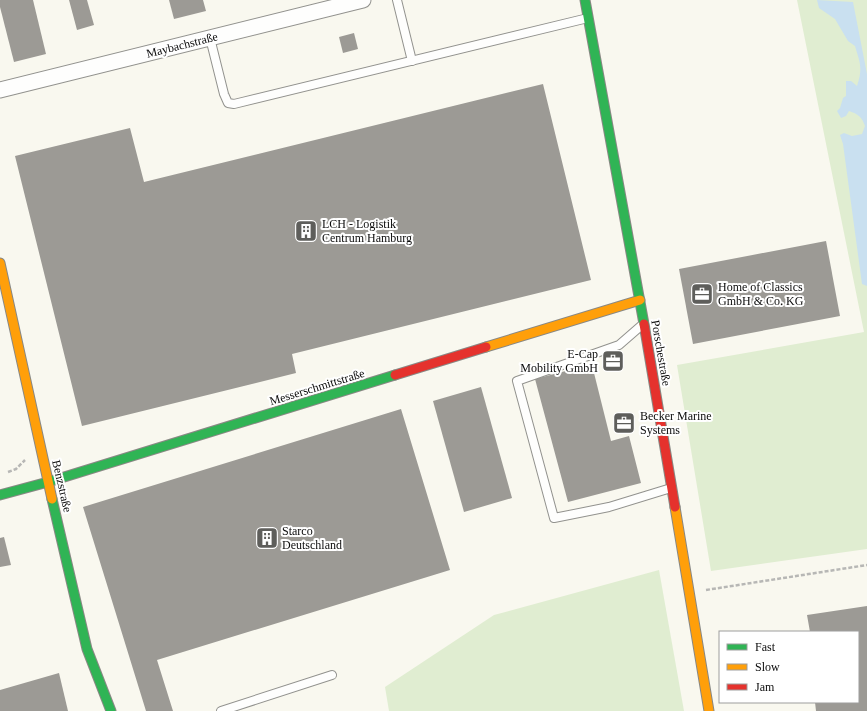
<svg xmlns="http://www.w3.org/2000/svg" width="867" height="711" viewBox="0 0 867 711" font-family="'Times New Roman',serif">
<style>
.green{fill:#e0edd1}
.water{fill:#c9e0f0}
.building{fill:#9c9a95}
.lines{fill:none;stroke-linecap:round;stroke-linejoin:round}
.lane-casing{stroke:#92928e;stroke-width:10}
.street-casing{stroke:#92928e;stroke-width:17}
.fast-casing{stroke:#898884;stroke-width:11}
.slow-casing{stroke:#898884;stroke-width:11}
.jam-casing{stroke:#898884;stroke-width:11}
.path{stroke:#b7b7b5;stroke-width:2.5;stroke-dasharray:4 2;stroke-linecap:butt}
.lane{stroke:#fefefd;stroke-width:8}
.street{stroke:#fefefd;stroke-width:15}
.fast{stroke:#30b455;stroke-width:9}
.slow{stroke:#ff9f0a;stroke-width:9}
.jam{stroke:#e5322d;stroke-width:9}
.labels{text-anchor:middle;stroke-width:4;stroke-linejoin:round;paint-order:stroke}
.street-label{font-size:12px;fill:#0b0b0b;stroke:#fff}
.poi-label{font-size:12px;fill:#0b0b0b;stroke:#fff;text-anchor:start}
</style>
<rect width="100%" height="100%" fill="#f9f8ef"/>
<!-- green -->
<g class="green">
<polygon points="797,0 867,0 867,549 711,571 677,365 864,332"/>
<polygon points="659,570 684,711 389,711 385,687 494,615"/>
</g>
<!-- water -->
<path class="water" d="M817 0 853 2 867 74V286L862 284 843 144 840 135 844 133 852 136 862 134 865 126C862 117 858 114 849 111L846 116 841 118 837 111 840 108 843 98 846 96V81H851L857 86C863 68 860 63 855 46L848 41 835 19 819 8Z"/>
<!-- building -->
<g class="building">
<polygon points="0,0 33,0 46,54 14,62 0,7"/>
<polygon points="69,0 87,0 94,25 77,30"/>
<polygon points="169,0 203,0 206,11 174,19"/>
<polygon points="354,33 358,49 343,53 339,37"/>
<polygon points="543,84 591,280 292,354 296,373 82,426 15,156 130,128 144,182"/>
<polygon points="826,241 840,316 693,344 679,269"/>
<polygon points="581,367 594,373 611,441 629,436 641,483 568,502 535,379"/>
<polygon points="481,387 512,498 464,512 433,401"/>
<polygon points="401,409 450,570 157,660 173,711 146,711 83,507"/>
<polygon points="4,537 11,565 0,567 0,538"/>
<polygon points="867,606 867,711 816,711 815,702 858,702 858,632 810,632 807,615"/>
<polygon points="59,673 68,711 0,711 0,690"/>
</g>
<g class="lines">
<!-- lane casing -->
<g class="lane-casing">
<g id="lane">
<polyline points="397,0 412,61"/>
<polyline points="210,38 224,94 228,103 234,104 588,18"/>
<polyline points="642,325 619,345 517,381 554,518 609,507 671,488"/>
<polyline points="221,711 332,675"/>
</g>
</g>
<!-- street casing -->
<g class="street-casing">
<polyline id="street" points="0,90 363,0"/>
</g>
<!-- fast casing -->
<g class="fast-casing">
<g id="fast">
<polyline points="585,0 644,324"/>
<polyline points="0,495 48,482 395,375"/>
<polyline points="52,499 87,649 111,711"/>
</g>
</g>
<!-- slow casing -->
<g class="slow-casing">
<g id="slow">
<polyline points="0,263 52,499"/>
<polyline points="486,347 640,300"/>
<polyline points="675,507 709,711"/>
</g>
</g>
<!-- jam casing -->
<g class="jam-casing">
<g id="jam">
<polyline points="644,324 675,507"/>
<polyline points="395,375 486,347"/>
</g>
</g>
<!-- path -->
<g class="path">
<polyline points="8,472 16,469 25,460"/>
<polyline points="706,590 867,565"/>
</g>
<!-- lane -->
<use href="#lane" class="lane"/>
<!-- street -->
<use href="#street" class="street"/>
<!-- fast -->
<use href="#fast" class="fast"/>
<!-- slow -->
<use href="#slow" class="slow"/>
<!-- jam -->
<use href="#jam" class="jam"/>
</g>
<!-- icons -->
<defs>
<g id="building-square" transform="scale(1.15)"><rect x="-9" y="-9" width="18" height="18" rx="4" fill="#5e5e5b" stroke="#fff"/><path d="M-4-6H4V6H1V3H-1V6H-4ZM-2.5-4.3h1.7v1.8h-1.7ZM.8-4.3h1.7v1.8H.8ZM-2.5-1h1.7V.8h-1.7ZM.8-1h1.7V.8H.8Z" fill="#fff"/></g>
<g id="office-square" transform="scale(1.15)"><rect x="-9" y="-9" width="18" height="18" rx="4" fill="#5e5e5b" stroke="#fff"/><path d="M-6-3h4V-5.5h4V-3h4V5H-6ZM-1-4.5V-3h2v-1.5ZM-6 0V1H6V0Z" fill="#fff"/></g>
</defs>
<g fill-rule="evenodd">
<use href="#building-square" x="306" y="231"/>
<use href="#office-square" x="702" y="294"/>
<use href="#office-square" x="613" y="361"/>
<use href="#office-square" x="624" y="423"/>
<use href="#building-square" x="267" y="538"/>
</g>
<g class="labels">
<!-- street labels -->
<g class="street-label">
<text transform="translate(182 45) rotate(-14)" y="4">Maybachstraße</text>
<text transform="translate(661 353) rotate(80)" y="4">Porschestraße</text>
<text transform="translate(317 387) rotate(-17)" y="4">Messerschmittstraße</text>
<text transform="translate(62 486) rotate(77)" y="4">Benzstraße</text>
</g>
<!-- poi labels -->
<g class="poi-label">
<text x="322" y="228">LCH - Logistik<tspan x="322" dy="14">Centrum Hamburg</tspan></text>
<text x="718" y="291">Home of Classics<tspan x="718" dy="14">GmbH &amp; Co. KG</tspan></text>
<text x="598" y="358" text-anchor="end">E-Cap<tspan x="598" dy="14">Mobility GmbH</tspan></text>
<text x="640" y="420">Becker Marine<tspan x="640" dy="14">Systems</tspan></text>
<text x="282" y="535">Starco<tspan x="282" dy="14">Deutschland</tspan></text>
</g>
</g>
<!-- legend -->
<rect x="719" y="631" width="140" height="72" fill="#ffffff" stroke="#9d9d9d"/>
<rect x="727" y="644" width="20" height="6" fill="#30b455" stroke="#9d9d9d"/>
<text x="755" y="651" font-size="12" fill="#0b0b0b">Fast</text>
<rect x="727" y="664" width="20" height="6" fill="#ff9f0a" stroke="#9d9d9d"/>
<text x="755" y="671" font-size="12" fill="#0b0b0b">Slow</text>
<rect x="727" y="684" width="20" height="6" fill="#e5322d" stroke="#9d9d9d"/>
<text x="755" y="691" font-size="12" fill="#0b0b0b">Jam</text>
</svg>
